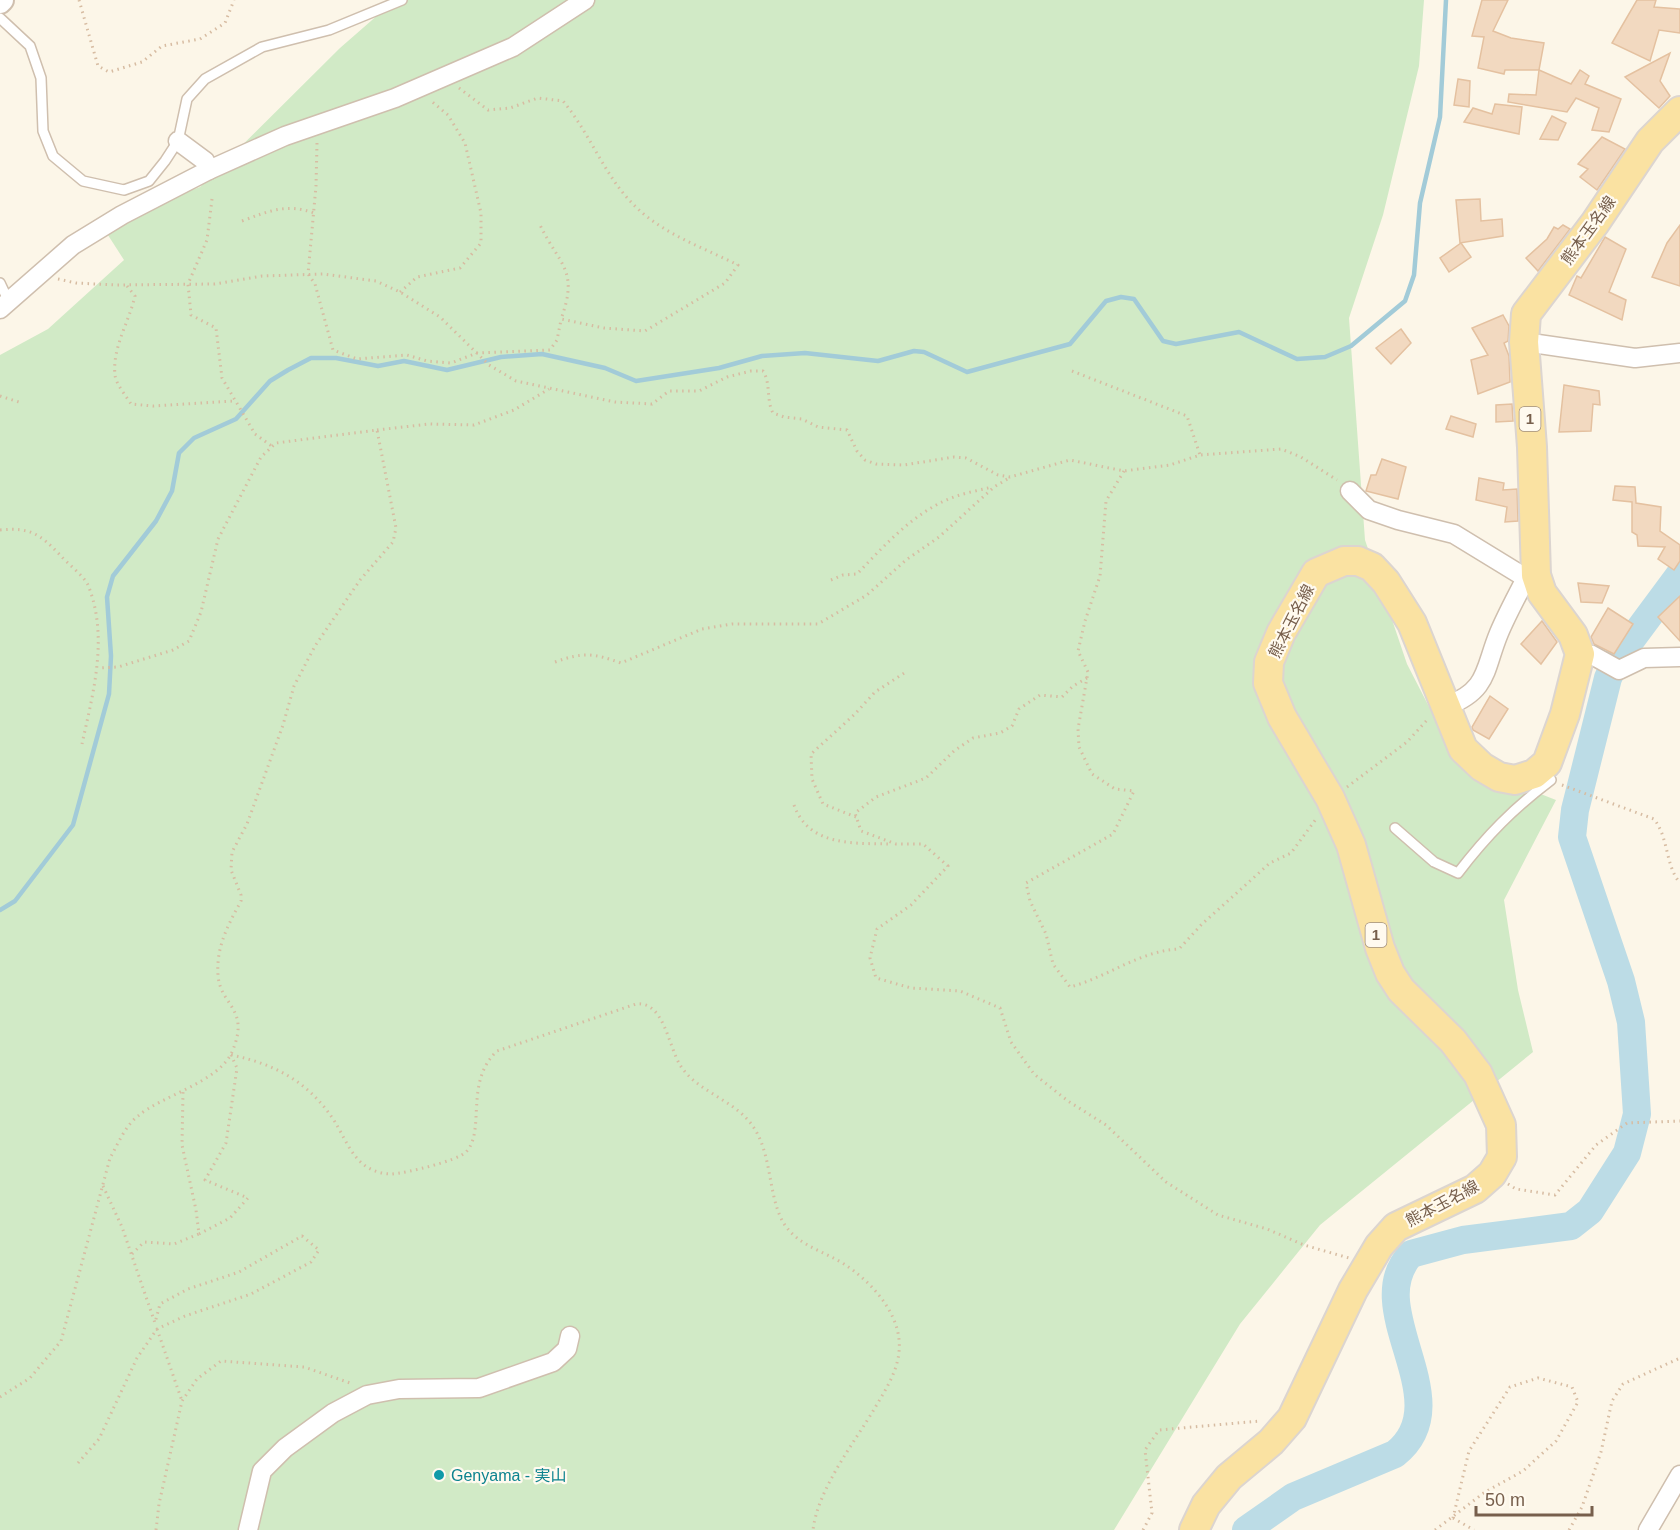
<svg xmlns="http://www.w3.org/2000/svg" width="1680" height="1530" viewBox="0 0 1680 1530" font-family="Helvetica,'Noto Sans JP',sans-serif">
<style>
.green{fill:#d1eac6}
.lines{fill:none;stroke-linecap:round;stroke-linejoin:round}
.stream{stroke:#a2cbd8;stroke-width:4.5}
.river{stroke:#bcdce6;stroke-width:28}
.building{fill:#f2d9c0;stroke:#e4c1a0;stroke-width:1.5}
.service-casing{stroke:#cfbfae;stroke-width:12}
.minor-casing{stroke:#cfbfae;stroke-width:21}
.tertiary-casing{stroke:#cfbfae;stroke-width:26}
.primary-casing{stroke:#dcd5d0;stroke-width:32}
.path{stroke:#d7bca2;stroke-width:3;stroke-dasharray:1.5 4.5;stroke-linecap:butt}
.service{stroke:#fff;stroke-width:9}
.minor{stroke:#fff;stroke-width:18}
.tertiary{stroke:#fff;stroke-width:22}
.primary{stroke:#fae2a2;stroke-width:28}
.culture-dot{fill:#0f9aa8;stroke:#fffaef;stroke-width:2}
.labels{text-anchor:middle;stroke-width:4.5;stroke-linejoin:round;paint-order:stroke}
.shield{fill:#fffaef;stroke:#a08e7d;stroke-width:1.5}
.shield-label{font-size:15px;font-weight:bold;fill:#775f4c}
.street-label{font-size:16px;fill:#775f4c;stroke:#fffaef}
.culture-label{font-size:16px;fill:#0d838f;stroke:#fffaef;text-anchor:start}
</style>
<rect width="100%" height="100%" fill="#fcf6e8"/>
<!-- green -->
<polygon class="green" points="395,0 1424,0 1419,66 1383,215 1349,318 1365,540 1407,664 1457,761 1556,800 1504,900 1518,990 1533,1052 1320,1225 1240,1324 1114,1530 0,1530 0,355 48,329 124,260 106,232 163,201 200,187 340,48"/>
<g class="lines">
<!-- stream -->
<polyline class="stream" points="0,910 15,901 73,825 109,694 111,656 107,597 113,576 156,521 172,491 179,453 194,438 236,419 270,381 288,370 311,358 336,358 378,366 404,361 447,370 501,357 542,354 605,368 636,381 719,368 762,356 805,353 878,361 914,351 924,352 967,372 1070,344 1106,301 1121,297 1134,299 1163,341 1176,344 1239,332 1297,359 1325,357 1351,346 1405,301 1414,275 1420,203 1440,117 1446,0"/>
<!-- river -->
<path class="river" d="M1246 1530 1293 1497 1395 1454C1462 1401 1359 1309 1411 1254L1463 1240 1571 1226 1590 1211 1627 1153 1637 1114 1631 1022 1621 981 1572 837 1575 810 1608 678 1617 659 1680 574"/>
</g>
<!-- building -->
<g class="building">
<polygon points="1482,0 1508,0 1493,31 1511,38 1544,43 1539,70 1505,70 1504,74 1478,68 1484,37 1472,36"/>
<polygon points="1637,0 1656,0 1654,7 1680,9 1680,33 1659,30 1650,61 1612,43"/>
<polygon points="1670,53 1660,81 1670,96 1659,108 1625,77"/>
<polygon points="1539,70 1571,84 1580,70 1589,76 1585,84 1621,99 1609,132 1592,130 1599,108 1576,98 1567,112 1508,102 1509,94 1536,95"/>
<polygon points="1458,79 1470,81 1469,107 1454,105"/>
<polygon points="1495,104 1522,107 1519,134 1464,122 1473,108 1492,114"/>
<polygon points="1552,116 1566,123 1558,140 1540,139"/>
<polygon points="1602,137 1625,149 1597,190 1580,177 1588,169 1578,164"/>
<polygon points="1480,199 1481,221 1502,219 1503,236 1460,243 1456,200"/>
<polygon points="1563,225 1570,229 1538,271 1526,258 1547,239 1554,227 1558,229"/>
<polygon points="1680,225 1680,286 1652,277 1667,243"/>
<polygon points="1605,237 1626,249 1609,292 1626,300 1622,320 1569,295 1577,276 1581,278"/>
<polygon points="1461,243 1471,257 1449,272 1440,258"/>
<polygon points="1503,315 1509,326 1508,341 1504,343 1509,356 1510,382 1478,394 1471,360 1488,355 1472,328"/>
<polygon points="1401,329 1411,343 1391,364 1376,348"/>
<polygon points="1564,385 1599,391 1600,405 1593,404 1591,431 1559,432"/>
<polygon points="1512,404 1513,421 1496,422 1496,405"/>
<polygon points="1451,416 1476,424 1473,437 1446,429"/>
<polygon points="1382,459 1406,467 1398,499 1366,491 1371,475 1376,475"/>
<polygon points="1479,478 1504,483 1503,490 1517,489 1518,521 1505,522 1507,507 1476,500"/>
<polygon points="1615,486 1635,487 1636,503 1661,507 1660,531 1680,545 1680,561 1674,570 1658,559 1665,547 1638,546 1637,535 1632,532 1632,502 1613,500"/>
<polygon points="1578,583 1609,586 1602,603 1581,602"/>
<polygon points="1680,596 1680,641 1658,617"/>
<polygon points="1608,608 1633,624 1614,654 1594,644 1591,637"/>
<polygon points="1542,621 1557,642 1541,664 1521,644"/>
<polygon points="1490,696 1508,709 1489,739 1473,730 1472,727"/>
</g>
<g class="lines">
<!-- service casing -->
<g class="service-casing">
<g id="service">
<polyline points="0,18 30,46 41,78 43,131 53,156 83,181 124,190 149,181 165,161 178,141 187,99 205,79 262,47 329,30 402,0"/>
<polyline points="0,283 8,300"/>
<path d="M1395 828 1434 862 1458 873C1487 835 1513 809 1551 780"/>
</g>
</g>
<!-- minor casing -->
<g class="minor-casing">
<g id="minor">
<polyline points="209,170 285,136 395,98 513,47 585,0"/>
<polyline points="0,309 73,245 122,215 209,170 205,161 178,141"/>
<polyline points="1524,342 1635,358 1680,353"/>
<polyline points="1350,491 1369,510 1398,520 1454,534 1526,578 1536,575"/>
<polyline points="1580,654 1592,655 1619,670 1644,658 1680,657"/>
<path d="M1447 706C1489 690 1484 669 1499 633 1507 614 1517 596 1526 578"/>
<polyline points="248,1530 262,1471 285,1448 333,1413 367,1395 399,1389 479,1388 553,1362 567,1349 570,1336"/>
<polyline points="1648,1530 1680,1475"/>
</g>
</g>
<!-- tertiary casing -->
<g class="tertiary-casing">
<polyline id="tertiary" points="0,2 2,0"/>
</g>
<!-- primary casing -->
<g class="primary-casing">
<polyline id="primary" points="1194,1530 1206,1505 1229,1477 1271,1442 1292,1418 1353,1290 1379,1246 1396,1227 1475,1189 1492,1174 1502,1157 1501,1125 1478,1074 1453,1041 1401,990 1390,973 1380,948 1351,845 1330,798 1282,717 1268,683 1269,662 1281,633 1316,573 1344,561 1358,561 1372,567 1386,582 1412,623 1463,749 1482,767 1499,777 1515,780 1534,774 1547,763 1565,714 1580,654 1573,635 1542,593 1536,575 1532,447 1524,342 1526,314 1595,223 1650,141 1680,111"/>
</g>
<!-- path -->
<g class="path">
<polyline points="79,0 98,66 109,72 142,62 162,46 200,39 225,23 234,0"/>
<path d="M459 88 488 110 510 108 538 98 563 101C589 132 605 176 632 203 660 233 702 247 738 265L725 283 645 331 604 328 561 319C579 270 560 266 540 225"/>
<polyline points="317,143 316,186 308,274 315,284 333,350 357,359 407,355 427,361 451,363 477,353 550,350 557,340 561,320"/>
<polyline points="212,199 207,240 188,284 191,315 216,328 222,378 255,434 273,447"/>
<path d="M242 221C269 211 287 203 314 213"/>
<path d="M58 279 76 283 116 285 215 284 262 276 323 274 376 281 400 292 440 317 489 365 516 381 615 402 652 404 669 391H699L727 377 751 371H763C771 383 766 400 773 413L784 417 802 419 818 427 847 430 857 451 865 460 876 464 904 465 954 457 966 458 998 475 1010 477 1070 460 1124 471 1170 465 1200 455 1281 449 1301 457 1337 480"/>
<path d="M127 286 135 296C129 322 112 348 115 375 116 384 126 396 131 404L153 406 234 401"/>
<polyline points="400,292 417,277 460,268 481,243 481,213 465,143 448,115 430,100"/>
<polyline points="1072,371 1187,416 1200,455"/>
<polyline points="0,396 22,403"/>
<polyline points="377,430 429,424 474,425 514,410 549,389"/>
<path d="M1124 471 1106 501 1100 576 1085 621 1078 651 1088 672 1078 729 1079 747 1092 774 1115 789 1134 791 1113 834 1026 883 1030 901 1046 934 1053 964 1070 987C1108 977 1139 951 1179 949L1202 924 1270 863 1291 853 1316 819"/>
<path d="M0 530C30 527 40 534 60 555 68 564 83 575 88 585 109 637 93 693 82 744"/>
<path d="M831 580 843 575 857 574C882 548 909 518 942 502 958 494 976 491 992 487"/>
<path d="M555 662C583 652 593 653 621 663L702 629 732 624H818L867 595 906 560 939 537 994 487 1009 478"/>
<polyline points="1087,678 1073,686 1062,697 1040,695 1019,709 1012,726 1000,733 973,738 954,751 926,778 876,797 855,813 861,831 896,844 923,844 948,866 911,905 877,929 870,958 876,978 911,988 960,991 1000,1008 1011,1042 1034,1074 1068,1101 1106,1125 1166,1182 1218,1215 1267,1229 1304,1245 1349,1258"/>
<path d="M1562 785 1654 819C1669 838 1665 865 1680 883"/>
<polyline points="1347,787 1407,742 1428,719"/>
<path d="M794 805C809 847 854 843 891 844"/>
<polyline points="856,817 823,804 812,779 811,754 855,714 875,692 906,672"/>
<path d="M231 1055C276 1064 310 1083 335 1122 343 1135 351 1155 363 1164 371 1171 382 1174 392 1174 406 1173 457 1161 466 1152 486 1131 464 1082 497 1051L636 1004C664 1001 668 1045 680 1065 697 1092 733 1099 752 1125 771 1151 768 1188 780 1216 792 1244 820 1249 844 1264 872 1282 903 1316 899 1352 897 1372 886 1389 876 1406 855 1442 818 1488 813 1530"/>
<polyline points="1508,1184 1516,1189 1555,1195 1596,1145 1627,1123 1680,1121"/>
<polyline points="103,1186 122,1227 155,1323"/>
<polyline points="199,1234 230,1218 248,1198 205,1180 226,1143 237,1068 231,1055"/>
<polyline points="132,1254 144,1242 174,1244 199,1234 196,1210 182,1145 183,1092"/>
<polyline points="157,1329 182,1401"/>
<path d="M0 1397 30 1378 61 1341 110 1158C118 1144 125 1126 138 1116 161 1096 219 1082 232 1052 251 1008 220 1006 218 975 216 947 228 925 241 901V895L231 870 232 852 247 824 283 725 294 686 315 646 360 580 393 542 396 528 377 430 276 443 261 457 218 539 201 612 189 641 173 650 118 667 99 668"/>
<polyline points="78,1463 99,1439 137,1358 157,1329 185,1316 251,1294 311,1262 319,1250 302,1236 239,1272 188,1289 160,1304 155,1323"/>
<polyline points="1453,1518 1474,1530"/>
<polyline points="156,1530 159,1504 182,1401 197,1379 221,1361 304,1367 353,1384"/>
<polyline points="1143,1530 1152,1513 1145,1450 1159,1430 1260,1421"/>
<polyline points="1435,1530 1485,1492 1523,1471 1556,1441 1578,1402 1572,1387 1538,1378 1510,1387 1469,1451 1453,1518"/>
<polyline points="1569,1530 1582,1507 1601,1452 1612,1401 1623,1384 1680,1358"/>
</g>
<!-- service -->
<use href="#service" class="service"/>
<!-- minor -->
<use href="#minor" class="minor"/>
<!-- tertiary -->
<use href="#tertiary" class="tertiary"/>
<!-- primary -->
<use href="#primary" class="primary"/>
</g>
<!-- markers -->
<circle class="culture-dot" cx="439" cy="1475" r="6"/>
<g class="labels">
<!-- shield labels -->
<g class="shield">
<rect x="1519.5" y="407" width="21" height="24" rx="4.5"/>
<rect x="1365.5" y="923" width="21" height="24" rx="4.5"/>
</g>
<g class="shield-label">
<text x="1530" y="424">1</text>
<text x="1376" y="940">1</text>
</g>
<!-- street labels -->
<g class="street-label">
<text transform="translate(1588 230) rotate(-54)" y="6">熊本玉名線</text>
<text transform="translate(1291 621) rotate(-63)" y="6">熊本玉名線</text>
<text transform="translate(1442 1203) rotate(-28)" y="6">熊本玉名線</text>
</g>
<!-- culture labels -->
<g class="culture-label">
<text x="451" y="1481">Genyama - 実山</text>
</g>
</g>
<!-- scale -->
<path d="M1476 1506v9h116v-9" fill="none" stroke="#775f4c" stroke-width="3"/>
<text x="1485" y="1506" font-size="18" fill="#775f4c" stroke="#fffaef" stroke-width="4.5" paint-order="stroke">50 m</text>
</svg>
